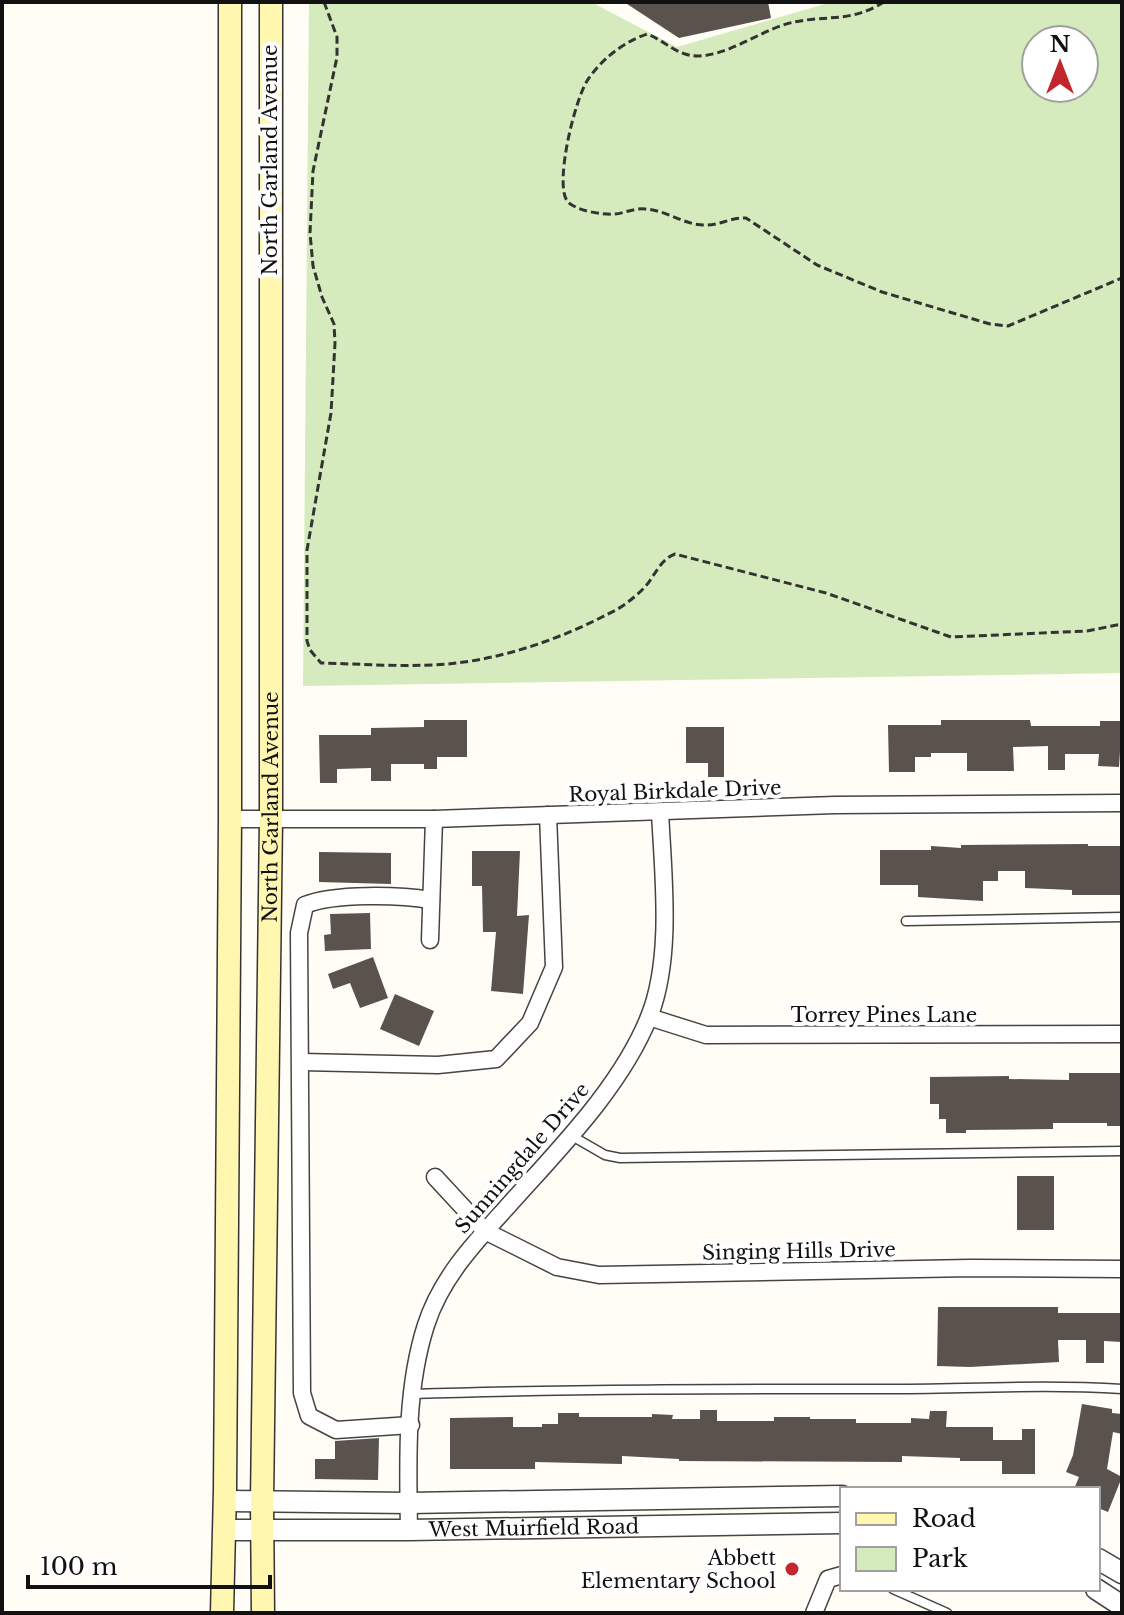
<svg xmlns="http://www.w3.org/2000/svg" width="1124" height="1615" viewBox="0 0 1124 1615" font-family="'Libre Baskerville',serif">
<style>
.green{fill:#d5ebbd;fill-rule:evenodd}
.building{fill:#5a524d}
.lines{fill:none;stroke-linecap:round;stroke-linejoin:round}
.service-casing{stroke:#444;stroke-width:11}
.minor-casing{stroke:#444;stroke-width:19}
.tertiary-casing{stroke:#444;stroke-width:23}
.secondary-casing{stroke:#333;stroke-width:25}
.path{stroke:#333;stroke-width:3;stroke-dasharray:8 4;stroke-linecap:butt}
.service{stroke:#fff;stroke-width:8}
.minor{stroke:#fff;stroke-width:16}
.tertiary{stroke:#fff;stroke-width:20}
.secondary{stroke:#fff6b0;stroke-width:22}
.poi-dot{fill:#c4262e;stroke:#fff;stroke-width:3}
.labels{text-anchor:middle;stroke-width:8;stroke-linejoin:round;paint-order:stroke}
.street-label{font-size:20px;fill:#111;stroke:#fff}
.poi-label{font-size:20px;fill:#111;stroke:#fff;text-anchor:end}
</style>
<rect width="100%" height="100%" fill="#fffdf5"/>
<!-- green -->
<path class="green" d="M309 2H591L677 47 832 2H1122V673L303 686ZM1036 40H1084V88H1036Z"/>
<!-- building -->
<g class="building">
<polygon points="624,2 768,2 771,18 679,38"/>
<polygon points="424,720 467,720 467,757 437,757 437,769 424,769 424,764 391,764 391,781 371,781 371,768 337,769 337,783 320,783 319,735 371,735 371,728 424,727"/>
<polygon points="941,720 1030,720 1031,726 1100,726 1100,721 1122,721 1119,767 1098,766 1099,754 1065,754 1065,770 1048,770 1048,746 1013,747 1014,771 967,771 967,753 931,753 931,757 915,757 915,772 889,772 888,725 941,725"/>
<polygon points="686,727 724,727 724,777 708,777 708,763 686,763"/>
<polygon points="1088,844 1088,846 1122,846 1122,895 1072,895 1072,890 1025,888 1025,871 998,871 998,881 983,881 983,901 918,897 918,885 880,885 880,850 931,850 931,846 961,848 961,845"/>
<polygon points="472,851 520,851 517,916 529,915 523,994 491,991 496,932 483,932 482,886 472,886"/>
<polygon points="319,852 391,853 391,884 319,882"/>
<polygon points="370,913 371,949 325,951 324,935 331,934 330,914"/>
<polygon points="373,957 388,998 360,1008 350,983 333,989 328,974"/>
<polygon points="395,994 434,1011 419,1046 380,1029"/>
<polygon points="1069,1073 1122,1073 1122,1126 1107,1126 1107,1123 1053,1123 1053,1129 966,1130 966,1133 946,1133 946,1119 939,1119 939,1104 930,1104 930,1077 1009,1076 1009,1079 1069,1080"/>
<rect x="1017" y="1176" width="37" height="54"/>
<polygon points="938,1307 1058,1307 1058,1313 1122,1313 1122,1342 1104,1341 1104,1363 1086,1363 1086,1340 1058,1340 1059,1362 970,1367 937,1366"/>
<polygon points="1082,1404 1112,1409 1112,1413 1122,1414 1122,1434 1113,1432 1107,1469 1122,1477 1108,1512 1098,1508 1098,1489 1074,1489 1079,1477 1066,1472 1073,1455"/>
<polygon points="700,1410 717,1410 717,1421 774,1421 774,1417 810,1417 810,1419 856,1419 856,1423 911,1423 911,1418 929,1419 930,1411 947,1411 946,1427 993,1427 993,1440 1022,1440 1022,1429 1035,1429 1035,1474 1002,1474 1002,1461 960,1461 960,1458 902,1456 902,1462 679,1461 679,1459 622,1456 622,1464 535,1462 535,1469 450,1469 450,1418 513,1417 513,1427 542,1427 542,1424 558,1424 558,1413 579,1413 579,1417 652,1417 652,1414 673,1415 672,1419 700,1419"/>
<polygon points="379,1438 378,1480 315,1479 315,1459 335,1459 335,1441"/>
</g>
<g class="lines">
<!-- service casing -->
<g class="service-casing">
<g id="service">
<polyline points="906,921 1122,917"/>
<polyline points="572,1136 605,1155 620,1158 1122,1151"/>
<path d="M412 1394C570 1389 728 1389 885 1389 964 1389 1043 1384 1122 1389"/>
<polyline points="893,1589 947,1613"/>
</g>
</g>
<!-- minor casing -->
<g class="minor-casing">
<g id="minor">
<polyline points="230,819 434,819 835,805 1122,803"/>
<polyline points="430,940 434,819"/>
<polyline points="649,1017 706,1035 1122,1034"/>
<polyline points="302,1062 438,1065 496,1059 530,1023 554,967 548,815"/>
<polyline points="435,1177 485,1231 557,1267 599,1275 970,1268 1122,1269"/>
<path d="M411 1425 336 1430 309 1416 302 1393 299 933 305 905C334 893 400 895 431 900"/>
<path d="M409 1530C408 1463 405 1390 426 1325 441 1278 475 1242 508 1206 558 1150 621 1087 649 1017 673 958 663 874 660 812"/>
<polyline points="814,1613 828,1579 842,1575"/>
</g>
</g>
<!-- tertiary casing -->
<g class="tertiary-casing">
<g id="tertiary">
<polyline points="225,1501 409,1503 842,1496"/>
<path id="s1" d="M224 1530H409L842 1523"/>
<polyline points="1098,1559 1122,1573"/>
<polyline points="1096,1589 1122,1606"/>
</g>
</g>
<!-- secondary casing -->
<g class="secondary-casing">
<g id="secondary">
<polyline points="222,1613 225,1490 230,819 230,2"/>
<path id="s2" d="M263 1613 262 1502 271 819V2"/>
</g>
</g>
<!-- path -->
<g class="path">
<path d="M324 2 337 37V57L313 171 310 233 313 266 322 297 334 324 335 343 331 413 307 550V641L310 650 321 663C362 664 417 668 457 663 508 657 562 638 608 614 620 609 634 598 643 589 655 577 659 560 675 554L826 593 951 637 1087 631 1122 624"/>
<path d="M884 2C847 25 821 13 783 25 756 34 726 56 697 56 677 56 664 40 647 34 624 42 603 58 589 78 576 94 553 186 568 202 577 211 603 215 615 214 625 213 634 208 645 209 666 210 684 225 704 225 719 226 731 217 746 218L817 265 882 292 990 324 1008 326 1122 278"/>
</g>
<!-- service -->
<use href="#service" class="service"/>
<!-- minor -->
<use href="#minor" class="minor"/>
<!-- tertiary -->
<use href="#tertiary" class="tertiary"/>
<!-- secondary -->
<use href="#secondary" class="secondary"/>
</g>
<!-- markers -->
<circle class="poi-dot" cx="792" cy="1569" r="8"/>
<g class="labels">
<!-- street labels -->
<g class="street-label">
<text transform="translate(270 160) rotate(-90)" y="7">North Garland Avenue</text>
<text transform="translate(675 791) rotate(-2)" y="7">Royal Birkdale Drive</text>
<text dy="7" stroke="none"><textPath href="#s2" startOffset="806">North Garland Avenue</textPath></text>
<text x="884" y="1022">Torrey Pines Lane</text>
<text transform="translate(522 1158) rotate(-49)" y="7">Sunningdale Drive</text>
<text transform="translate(799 1251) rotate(-1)" y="7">Singing Hills Drive</text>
<text dy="7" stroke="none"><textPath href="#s1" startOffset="310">West Muirfield Road</textPath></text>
</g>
<!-- poi labels -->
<g class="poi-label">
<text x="776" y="1565">Abbett<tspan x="776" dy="23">Elementary School</tspan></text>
</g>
</g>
<!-- border -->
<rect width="1124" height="1615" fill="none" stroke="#111111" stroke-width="8"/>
<!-- legend -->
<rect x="840" y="1487" width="260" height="104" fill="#ffffff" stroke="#a0a0a0" stroke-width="2"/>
<rect x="856" y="1513" width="40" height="12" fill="#fff6b0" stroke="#a0a0a0" stroke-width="2"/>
<text x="912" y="1527" font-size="24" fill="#111111">Road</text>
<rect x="856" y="1547" width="40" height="24" fill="#d5ebbd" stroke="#a0a0a0" stroke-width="2"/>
<text x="912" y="1567" font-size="24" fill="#111111">Park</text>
<!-- north arrow -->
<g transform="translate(1060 64)"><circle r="38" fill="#ffffff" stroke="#a0a0a0" stroke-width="2"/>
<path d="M0-6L14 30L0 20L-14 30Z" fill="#c4262e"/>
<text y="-12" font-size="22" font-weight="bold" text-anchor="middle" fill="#111111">N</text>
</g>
<!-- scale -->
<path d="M28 1575v12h242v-12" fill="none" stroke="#111111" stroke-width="4"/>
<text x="40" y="1575" font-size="24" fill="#111111" stroke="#ffffff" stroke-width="6" paint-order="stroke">100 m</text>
</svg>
